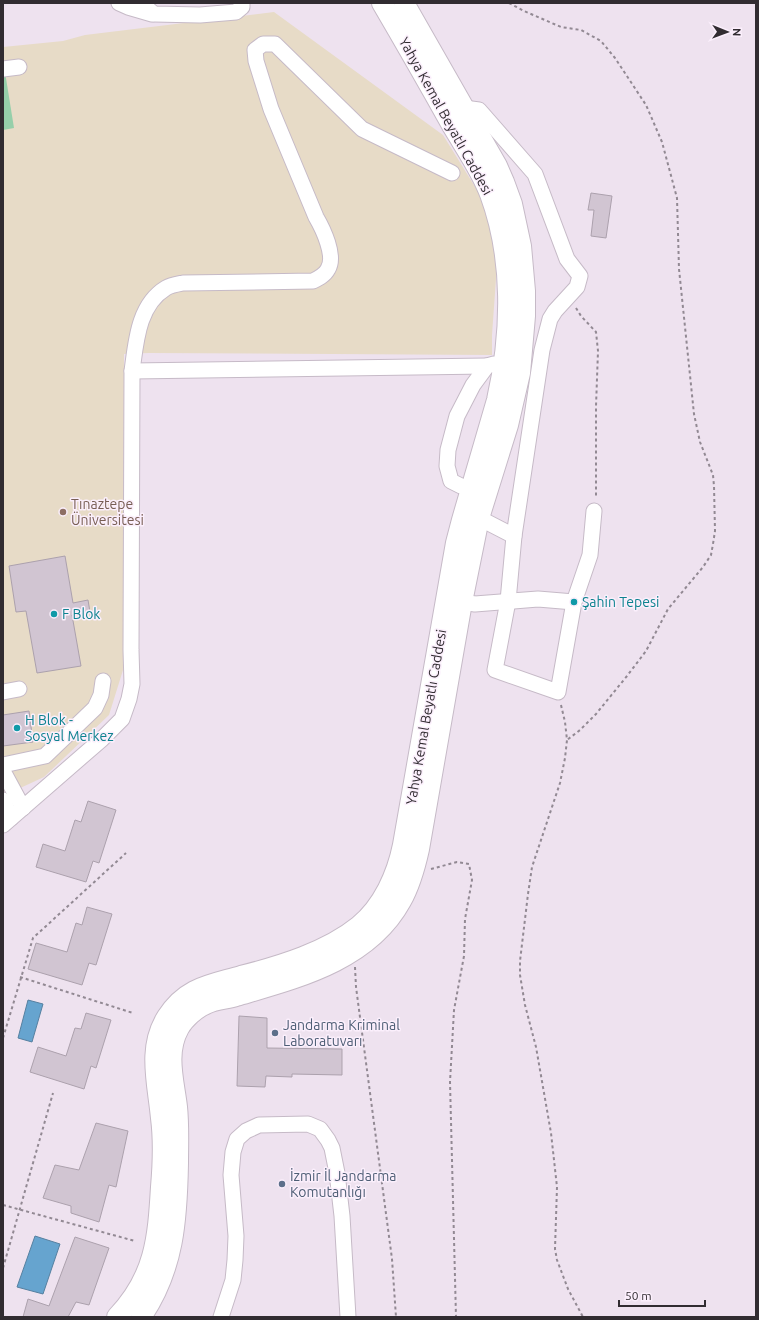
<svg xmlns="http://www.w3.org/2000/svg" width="759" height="1320" viewBox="0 0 759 1320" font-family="Ubuntu,sans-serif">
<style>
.education{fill:#e7dbc7}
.green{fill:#96cfaa}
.water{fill:#66a4cf;stroke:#5680a0}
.building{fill:#d1c5d2;stroke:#aca1ad}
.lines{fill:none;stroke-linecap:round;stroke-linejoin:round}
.minor-casing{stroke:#c6bac7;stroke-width:17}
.major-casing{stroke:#c6bac7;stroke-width:22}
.path{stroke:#928993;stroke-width:2;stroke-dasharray:3 3;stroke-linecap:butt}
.minor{stroke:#fff;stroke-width:15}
.major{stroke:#fff;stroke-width:20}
.education-dot{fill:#8d6e63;stroke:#fbeffc;stroke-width:1.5}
.culture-dot{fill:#0f9aa8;stroke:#fbeffc;stroke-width:1.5}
.service-dot{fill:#5c6f8a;stroke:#fbeffc;stroke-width:1.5}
.labels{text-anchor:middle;stroke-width:3;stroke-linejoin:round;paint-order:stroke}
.street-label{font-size:14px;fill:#312c31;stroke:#fbeffc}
.education-label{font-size:14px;fill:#785e54;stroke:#fbeffc;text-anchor:start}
.culture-label{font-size:14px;fill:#0d838f;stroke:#fbeffc;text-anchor:start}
.service-label{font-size:14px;fill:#4e5e75;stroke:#fbeffc;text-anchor:start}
</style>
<rect width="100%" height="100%" fill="#eee2ef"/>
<!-- education -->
<polygon class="education" points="274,12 443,135 487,206 497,265 492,335 492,355 149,353 124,354 123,670 109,715 44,777 3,796 3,47 63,41 85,35"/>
<!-- green -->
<polygon class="green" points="3,72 5,72 14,128 3,130"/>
<!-- water -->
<g class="water">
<polygon points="28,1000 43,1004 32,1042 18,1038"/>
<polygon points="35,1236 60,1244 43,1294 17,1287"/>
</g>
<!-- building -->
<g class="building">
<polygon points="591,193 612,196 606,238 591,236 594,210 588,210"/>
<polygon points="65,556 73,603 88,600 90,612 72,615 81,666 37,673 26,611 16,612 9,566"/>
<polygon points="29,711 33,742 3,746 3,715"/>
<polygon points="88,801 116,810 99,863 93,861 86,882 36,867 43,844 65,851 75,820 81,822"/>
<polygon points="87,907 112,914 96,965 89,963 82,985 28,969 36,943 67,952 76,923 82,925"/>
<polygon points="86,1013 111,1020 96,1068 91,1066 84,1089 30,1072 38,1047 66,1056 75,1028 81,1029"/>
<polygon points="239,1016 267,1018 267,1048 342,1049 342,1075 292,1074 292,1077 266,1076 265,1087 237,1086"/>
<polygon points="96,1123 128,1131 116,1187 109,1185 99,1222 71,1213 71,1206 43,1198 55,1165 79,1170"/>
<polygon points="75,1237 109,1248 89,1305 76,1302 68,1317 23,1317 28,1299 49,1306"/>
</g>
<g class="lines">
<!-- minor casing -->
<g class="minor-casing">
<g id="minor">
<polyline points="119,3 128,7 152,14"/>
<polyline points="141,3 154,14 200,15 236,12 242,7 242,3"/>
<polyline points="3,69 19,67"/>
<polyline points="464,108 479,110 535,174 567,259 580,276 577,287 555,311 550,319 542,350 514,536 508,601 495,670 558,692 574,602 590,555 594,511"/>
<polyline points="132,371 487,366"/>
<polyline points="480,491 461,486 451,481 447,466 448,450 457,416 473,385 487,366 494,364"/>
<polyline points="479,518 514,536"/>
<polyline points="462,602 475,604 538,599 574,602"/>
<polyline points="3,692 19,689"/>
<polyline points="3,765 45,756 95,708 101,695 103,681"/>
<polyline points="3,771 23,808"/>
<polyline points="3,800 11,818"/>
<path d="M3 825 102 739 122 719 129 699 132 684 131 650 132 371C136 342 138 305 166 288 171 285 178 284 183 283L313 281C319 278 325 275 328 269 336 256 323 229 316 217L271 109 256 61 255 50 263 44H275L362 129 452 173"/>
<polyline points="221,1317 233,1280 235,1260 236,1236 231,1175 233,1152 237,1139 246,1131 259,1125 308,1124 320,1129 328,1140 332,1148 337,1173 342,1216 348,1317"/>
</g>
</g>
<!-- major casing -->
<g class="major-casing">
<g id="major">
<path d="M117 1317C155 1277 158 1239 161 1187 163 1164 164 1141 161 1118 158 1084 147 1048 167 1017 186 987 210 985 241 976 280 966 327 952 359 926 383 906 397 875 403 845L456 543 462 520 497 400C512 333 514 259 490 194 481 170 466 149 453 127 430 86 406 44 382 3"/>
<path d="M141 1317C174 1269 177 1219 178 1163 178 1144 179 1126 177 1107 174 1081 165 1053 179 1028 184 1019 196 1008 206 1004 215 999 227 999 236 996 297 978 368 961 401 901 410 885 415 867 419 849L462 602 479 518 508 425 520 373 525 316V291L521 246 512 204 504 182 497 166 404 3"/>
</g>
</g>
<!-- path -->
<g class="path">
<polyline points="509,3 524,11 561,27 581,30 601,41 615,58 646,105 662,142 677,198 679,269 694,414 700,442 713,475 714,486 715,531 713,544 711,555 703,567 668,609 646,651 627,676 596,714 580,730 567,740"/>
<polyline points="576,308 581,316 596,332 598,351 596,406 596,498"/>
<polyline points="561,705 565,722 567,740 565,758 560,783 532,867 528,894 520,961 520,975 525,1005 536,1047 551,1133 557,1187 555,1249 557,1260 568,1289 583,1317"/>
<polyline points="431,869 457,862 469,864 472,880 465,919 464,956 454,1010 450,1082 456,1317"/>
<polyline points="355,967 356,987 392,1259 396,1317"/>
<polyline points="20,977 133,1013"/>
<polyline points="3,1038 33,938 126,853"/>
<polyline points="3,1205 135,1241"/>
<polyline points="3,1268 53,1093"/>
</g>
<!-- minor -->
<use href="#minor" class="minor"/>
<!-- major -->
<use href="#major" class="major"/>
</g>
<!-- markers -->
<circle class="education-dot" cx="63" cy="512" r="4"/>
<g class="culture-dot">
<circle cx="574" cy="602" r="4"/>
<circle cx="54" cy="614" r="4"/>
<circle cx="17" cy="728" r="4"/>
</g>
<g class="service-dot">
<circle cx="275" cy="1033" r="4"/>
<circle cx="282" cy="1184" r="4"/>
</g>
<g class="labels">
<!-- street labels -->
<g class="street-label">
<text transform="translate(446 116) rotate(61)" y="5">Yahya Kemal Beyatlı Caddesi</text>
<text transform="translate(426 717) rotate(-80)" y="5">Yahya Kemal Beyatlı Caddesi</text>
</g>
<!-- education labels -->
<g class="education-label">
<text x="71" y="509">Tınaztepe<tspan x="71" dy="16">Üniversitesi</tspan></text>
</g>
<!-- culture labels -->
<g class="culture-label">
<text x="582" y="607">Şahin Tepesi</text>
<text x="62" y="619">F Blok</text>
<text x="25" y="725">H Blok -<tspan x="25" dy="16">Sosyal Merkez</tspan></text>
</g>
<!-- service labels -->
<g class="service-label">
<text x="283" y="1030">Jandarma Kriminal<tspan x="283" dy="16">Laboratuvarı</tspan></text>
<text x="290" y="1181">İzmir İl Jandarma<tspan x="290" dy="16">Komutanlığı</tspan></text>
</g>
</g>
<!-- border -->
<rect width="759" height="1320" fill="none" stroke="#312c31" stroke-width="8"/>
<!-- north arrow -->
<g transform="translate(727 32) rotate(91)" stroke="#fbeffc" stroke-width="3" paint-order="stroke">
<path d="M0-3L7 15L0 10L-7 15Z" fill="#312c31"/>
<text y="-6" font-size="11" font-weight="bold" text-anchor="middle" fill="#312c31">N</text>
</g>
<!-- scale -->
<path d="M619 1300v6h86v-6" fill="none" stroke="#312c31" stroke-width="2"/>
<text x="625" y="1300" font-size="12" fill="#312c31" stroke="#fbeffc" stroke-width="3" paint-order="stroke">50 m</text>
</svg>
